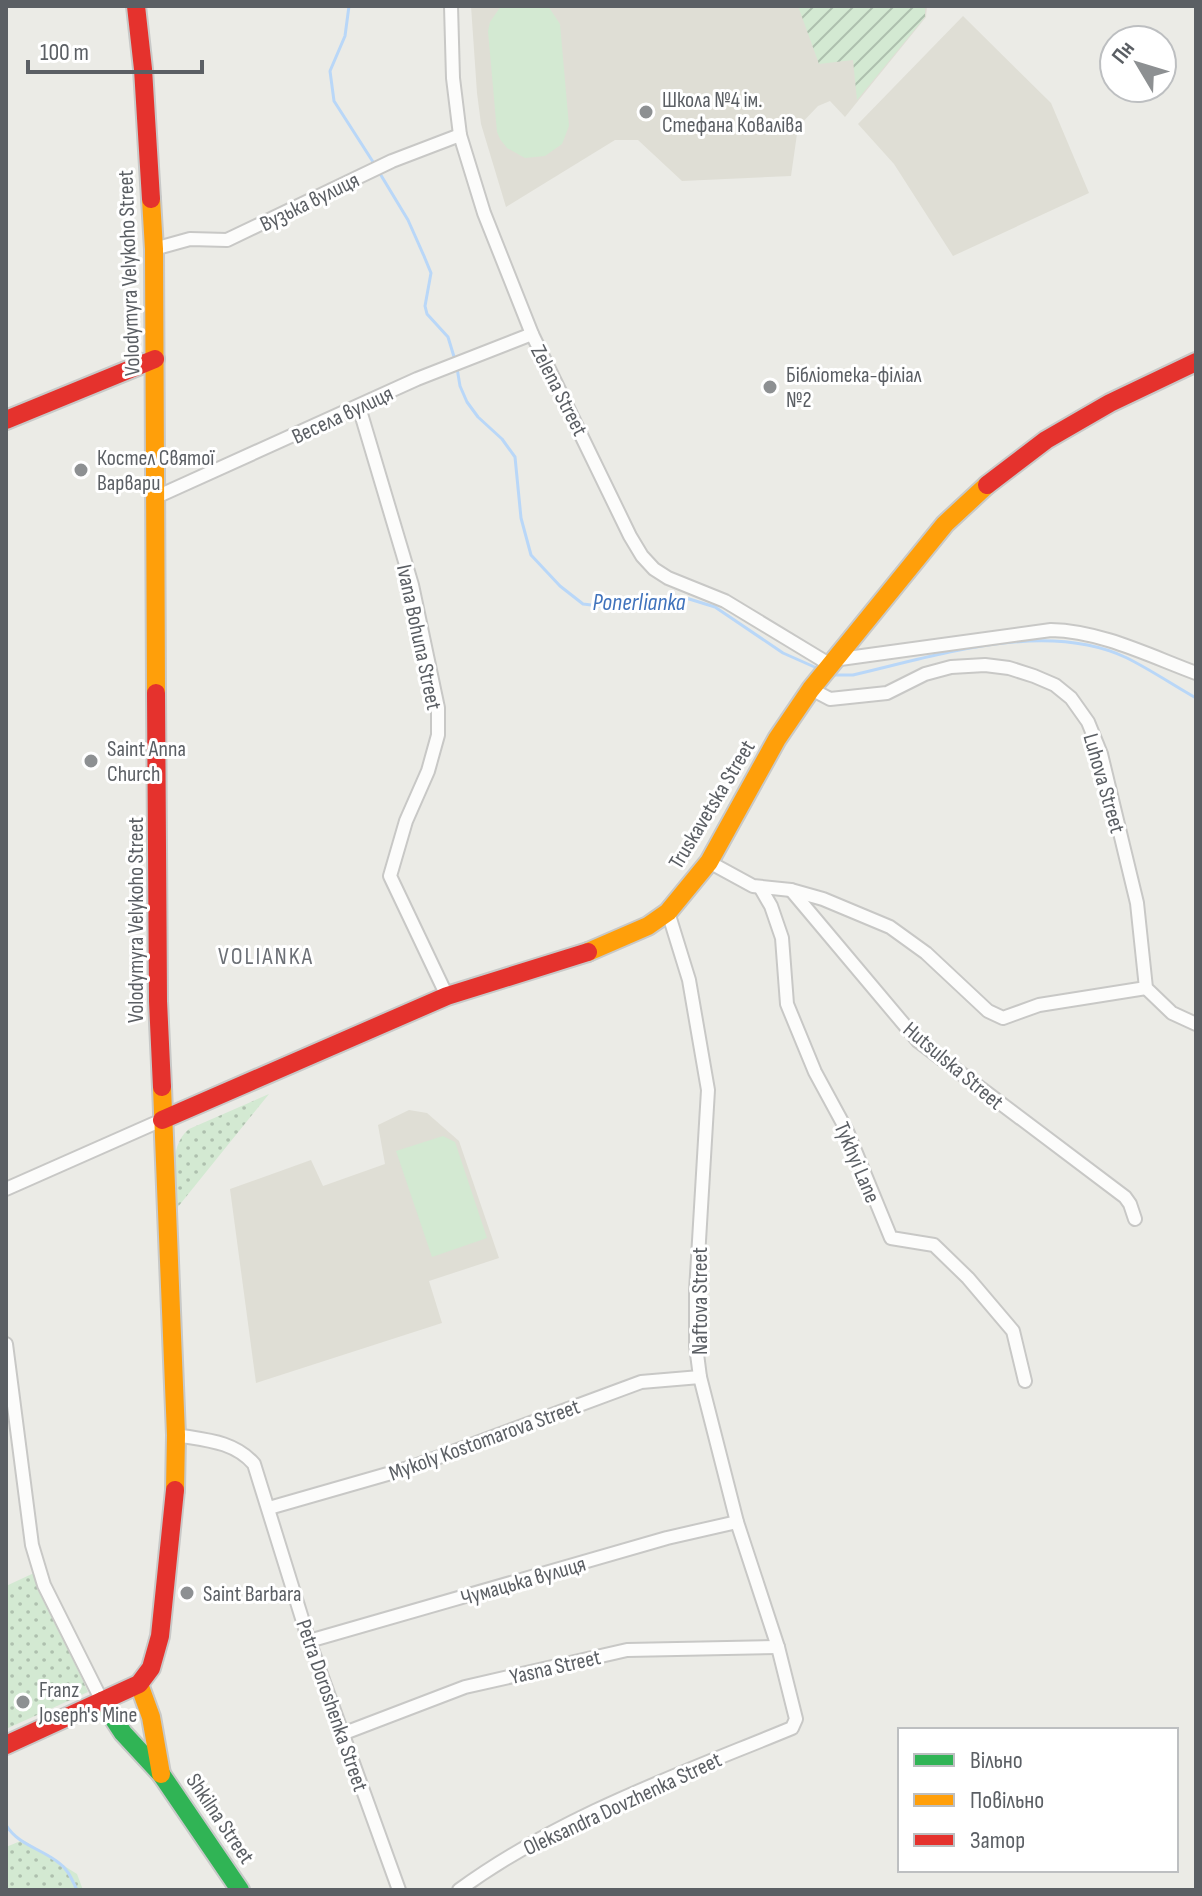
<svg xmlns="http://www.w3.org/2000/svg" width="1202" height="1896" viewBox="0 0 1202 1896" font-family="'Sofia Sans Condensed',sans-serif">
<style>
.education{fill:#dfded5}
.grass{fill:#d3e9d2}
.park{fill:url(#park-dots)}
.garden{fill:url(#garden-furrows)}
.lines{fill:none;stroke-linecap:round;stroke-linejoin:round}
.stream{stroke:#b9d7f8;stroke-width:3}
.street-casing{stroke:#c8c8c6;stroke-width:16}
.fast-casing{stroke:#c8c9c8;stroke-width:22}
.slow-casing{stroke:#c8c9c8;stroke-width:22}
.jam-casing{stroke:#c8c9c8;stroke-width:22}
.street{stroke:#fcfcfb;stroke-width:12}
.fast{stroke:#30b455;stroke-width:18}
.slow{stroke:#ff9f0a;stroke-width:18}
.jam{stroke:#e5322d;stroke-width:18}
.poi-dot{fill:#8d9092;stroke:#fff;stroke-width:3}
.labels{text-anchor:middle;stroke-width:6;stroke-linejoin:round;paint-order:stroke}
.poi-label{font-size:22px;fill:#5b5f64;stroke:#fff;text-anchor:start}
.street-label{font-size:22px;fill:#5b5f64;stroke:#fff}
.water-label{font-size:24px;font-style:italic;fill:#4073bc;stroke:#fff}
.neighbourhood-label{font-size:24px;letter-spacing:2px;fill:#6c7076;stroke:#fff}
</style>
<defs>
<pattern id="park-dots" width="8" height="8" patternUnits="userSpaceOnUse" patternTransform="scale(2)"><rect width="8" height="8" fill="#d3e9d2"/><path d="M2 2h.1M6 6h.1" fill="none" stroke="#aec0ae" stroke-width="1.8" stroke-linecap="round"/></pattern>
<pattern id="garden-furrows" width="10" height="10" patternUnits="userSpaceOnUse" patternTransform="scale(2)"><rect width="10" height="10" fill="#d3e9d2"/><path d="M-1 1l2-2M0 10L10 0M9 11l2-2" fill="none" stroke="#aec0ae"/></pattern>
</defs>
<rect width="100%" height="100%" fill="#ebebe6"/>
<!-- education -->
<g class="education">
<polygon points="471,6 927,6 926,17 845,117 830,101 818,106 798,127 791,176 682,181 638,140 615,140 506,207 481,124 477,93"/>
<polygon points="963,16 1051,103 1089,193 953,256 894,164 858,124"/>
<polygon points="409,1110 427,1113 459,1141 499,1258 429,1281 442,1323 256,1383 230,1189 311,1160 323,1186 385,1164 378,1125"/>
</g>
<!-- grass -->
<g class="grass">
<polygon points="501,6 548,6 560,24 569,126 562,144 545,156 525,158 507,148 500,139 497,132 488,31 490,22"/>
<polygon points="443,1136 455,1142 487,1238 432,1257 396,1151"/>
</g>
<!-- park -->
<g class="park">
<path d="M269 1094 177 1208C176 1182 167 1147 189 1129Z"/>
<polygon points="34,1573 88,1692 6,1729 6,1586"/>
<polygon points="23,1840 77,1874 83,1890 6,1890 6,1847"/>
</g>
<!-- garden -->
<polygon class="garden" points="798,6 925,6 925,17 857,100 853,60 819,64"/>
<g class="lines">
<!-- stream -->
<g class="stream">
<polyline points="349,6 345,36 330,71 334,101 375,165"/>
<polyline points="379,172 408,220 424,256 431,273 425,306 427,314 448,337 455,360"/>
<polyline points="457,368 460,386 467,402 478,417 502,439 515,457 521,518 531,555 560,586 583,604 608,607 686,598 715,607 783,653 819,669"/>
<path d="M833 675H853C936 656 1045 619 1127 658 1151 670 1173 685 1196 698"/>
<path d="M6 1825C19 1846 41 1848 59 1863 68 1869 72 1880 77 1890"/>
</g>
<!-- street casing -->
<g class="street-casing">
<g id="street">
<polyline points="451,6 453,78 460,135 484,213 532,334 630,536 642,556 654,569 668,578 725,601 829,664"/>
<polyline points="154,249 190,239 227,240 392,161 460,135"/>
<polyline points="359,407 412,585 438,708 438,735 428,771 406,821 390,876 447,996"/>
<polyline points="154,498 417,379 532,334"/>
<path d="M833 660 1051 630C1101 631 1150 656 1196 673"/>
<polyline points="811,689 830,699 887,693 925,674 951,667 985,665 1009,668 1034,676 1055,685 1071,698 1088,722 1101,754 1137,903 1146,988 1172,1013 1196,1024"/>
<polyline points="709,862 753,886 791,890 823,899 890,927 926,953 988,1011 1003,1018 1039,1005 1146,988"/>
<polyline points="760,887 771,906 782,938 787,1004 815,1072 847,1131 891,1238 934,1245 968,1278 1013,1331 1025,1381"/>
<polyline points="791,890 918,1041 1125,1197 1130,1204 1135,1219"/>
<polyline points="6,1189 162,1120"/>
<polyline points="6,1344 32,1545 44,1585 102,1701"/>
<path d="M176 1435C205 1440 234 1441 254 1464L309 1641 399 1890"/>
<polyline points="269,1508 412,1467 641,1382 700,1377"/>
<polyline points="309,1641 667,1538 737,1522"/>
<polyline points="342,1734 465,1687 627,1650 778,1647"/>
<path d="M459 1890C559 1817 678 1775 792 1728L796 1719 778 1647 737 1522 700 1377 696 1346V1291L708 1090 689 980 668 912"/>
</g>
</g>
<!-- fast casing -->
<g class="fast-casing">
<polyline id="fast" points="102,1701 123,1733 161,1774 240,1890"/>
</g>
<!-- slow casing -->
<g class="slow-casing">
<g id="slow">
<polyline points="151,199 154,249 156,693"/>
<polyline points="588,952 648,926 668,912 709,862 777,739 811,689 945,524 987,485"/>
<polyline points="162,1087 176,1435 175,1490"/>
<polyline points="139,1684 151,1717 161,1774"/>
</g>
</g>
<!-- jam casing -->
<g class="jam-casing">
<g id="jam">
<polyline points="136,6 143,69 151,199"/>
<polyline points="6,420 155,359"/>
<polyline points="987,485 1046,440 1110,403 1196,362"/>
<polyline points="156,693 158,1001 162,1087"/>
<polyline points="162,1120 447,996 588,952"/>
<polyline points="6,1745 139,1684 151,1668 160,1636 175,1490"/>
</g>
</g>
<!-- street -->
<use href="#street" class="street"/>
<!-- fast -->
<use href="#fast" class="fast"/>
<!-- slow -->
<use href="#slow" class="slow"/>
<!-- jam -->
<use href="#jam" class="jam"/>
</g>
<!-- markers -->
<g class="poi-dot">
<circle cx="646" cy="112" r="8"/>
<circle cx="770" cy="387" r="8"/>
<circle cx="81" cy="470" r="8"/>
<circle cx="91" cy="761" r="8"/>
<circle cx="187" cy="1593" r="8"/>
<circle cx="23" cy="1702" r="8"/>
</g>
<g class="labels">
<!-- poi labels -->
<g class="poi-label">
<text x="662" y="107">Школа №4 ім.<tspan x="662" dy="25">Стефана Коваліва</tspan></text>
<text x="786" y="382">Бібліотека-філіал<tspan x="786" dy="25">№2</tspan></text>
<text x="97" y="465">Костел Святої<tspan x="97" dy="25">Варвари</tspan></text>
<text x="107" y="756">Saint Anna<tspan x="107" dy="25">Church</tspan></text>
<text x="203" y="1601">Saint Barbara</text>
<text x="39" y="1697">Franz<tspan x="39" dy="25">Joseph's Mine</tspan></text>
</g>
<!-- street labels -->
<g class="street-label">
<text transform="translate(309 201) rotate(-26)" y="8">Вузька вулиця</text>
<text transform="translate(128 273) rotate(-92)" y="8">Volodymyra Velykoho Street</text>
<text transform="translate(560 390) rotate(63)" y="8">Zelena Street</text>
<text transform="translate(342 414) rotate(-25)" y="8">Весела вулиця</text>
<text transform="translate(420 637) rotate(78)" y="8">Ivana Bohuna Street</text>
<text transform="translate(1105 783) rotate(74)" y="8">Luhova Street</text>
<text transform="translate(711 804) rotate(-59)" y="8">Truskavetska Street</text>
<text transform="translate(135 920) rotate(-90)" y="8">Volodymyra Velykoho Street</text>
<text transform="translate(954 1065) rotate(40)" y="8">Hutsulska Street</text>
<text transform="translate(858 1162) rotate(67)" y="8">Tykhyi Lane</text>
<text transform="translate(699 1301) rotate(-90)" y="8">Naftova Street</text>
<text transform="translate(484 1439) rotate(-20)" y="8">Mykoly Kostomarova Street</text>
<text transform="translate(523 1580) rotate(-16)" y="8">Чумацька вулиця</text>
<text transform="translate(555 1666) rotate(-13)" y="8">Yasna Street</text>
<text transform="translate(333 1705) rotate(71)" y="8">Petra Doroshenka Street</text>
<text transform="translate(622 1803) rotate(-25)" y="8">Oleksandra Dovzhenka Street</text>
<text transform="translate(221 1818) rotate(56)" y="8">Shkilna Street</text>
</g>
<!-- water labels -->
<g class="water-label">
<text x="639" y="610">Ponerlianka</text>
</g>
<!-- neighbourhood labels -->
<g class="neighbourhood-label">
<text x="266" y="964">VOLIANKA</text>
</g>
</g>
<!-- border -->
<rect width="1202" height="1896" fill="none" stroke="#5b5f64" stroke-width="16"/>
<!-- legend -->
<rect x="898" y="1728" width="280" height="144" fill="#ffffff" stroke="#bdbfc1" stroke-width="2"/>
<rect x="914" y="1754" width="40" height="12" fill="#30b455" stroke="#bdbfc1" stroke-width="2"/>
<text x="970" y="1768" font-size="24" fill="#5b5f64">Вільно</text>
<rect x="914" y="1794" width="40" height="12" fill="#ff9f0a" stroke="#bdbfc1" stroke-width="2"/>
<text x="970" y="1808" font-size="24" fill="#5b5f64">Повільно</text>
<rect x="914" y="1834" width="40" height="12" fill="#e5322d" stroke="#bdbfc1" stroke-width="2"/>
<text x="970" y="1848" font-size="24" fill="#5b5f64">Затор</text>
<!-- north arrow -->
<g transform="translate(1138 64) rotate(308)"><circle r="38" fill="#ffffff" stroke="#bdbfc1" stroke-width="2"/>
<path d="M0-6L14 30L0 20L-14 30Z" fill="#8d9092"/>
<text y="-12" font-size="22" font-weight="bold" text-anchor="middle" fill="#5b5f64">Пн</text>
</g>
<!-- scale -->
<path d="M28 60v12h174v-12" fill="none" stroke="#5b5f64" stroke-width="4"/>
<text x="40" y="60" font-size="24" fill="#5b5f64" stroke="#ffffff" stroke-width="6" paint-order="stroke">100 m</text>
</svg>
